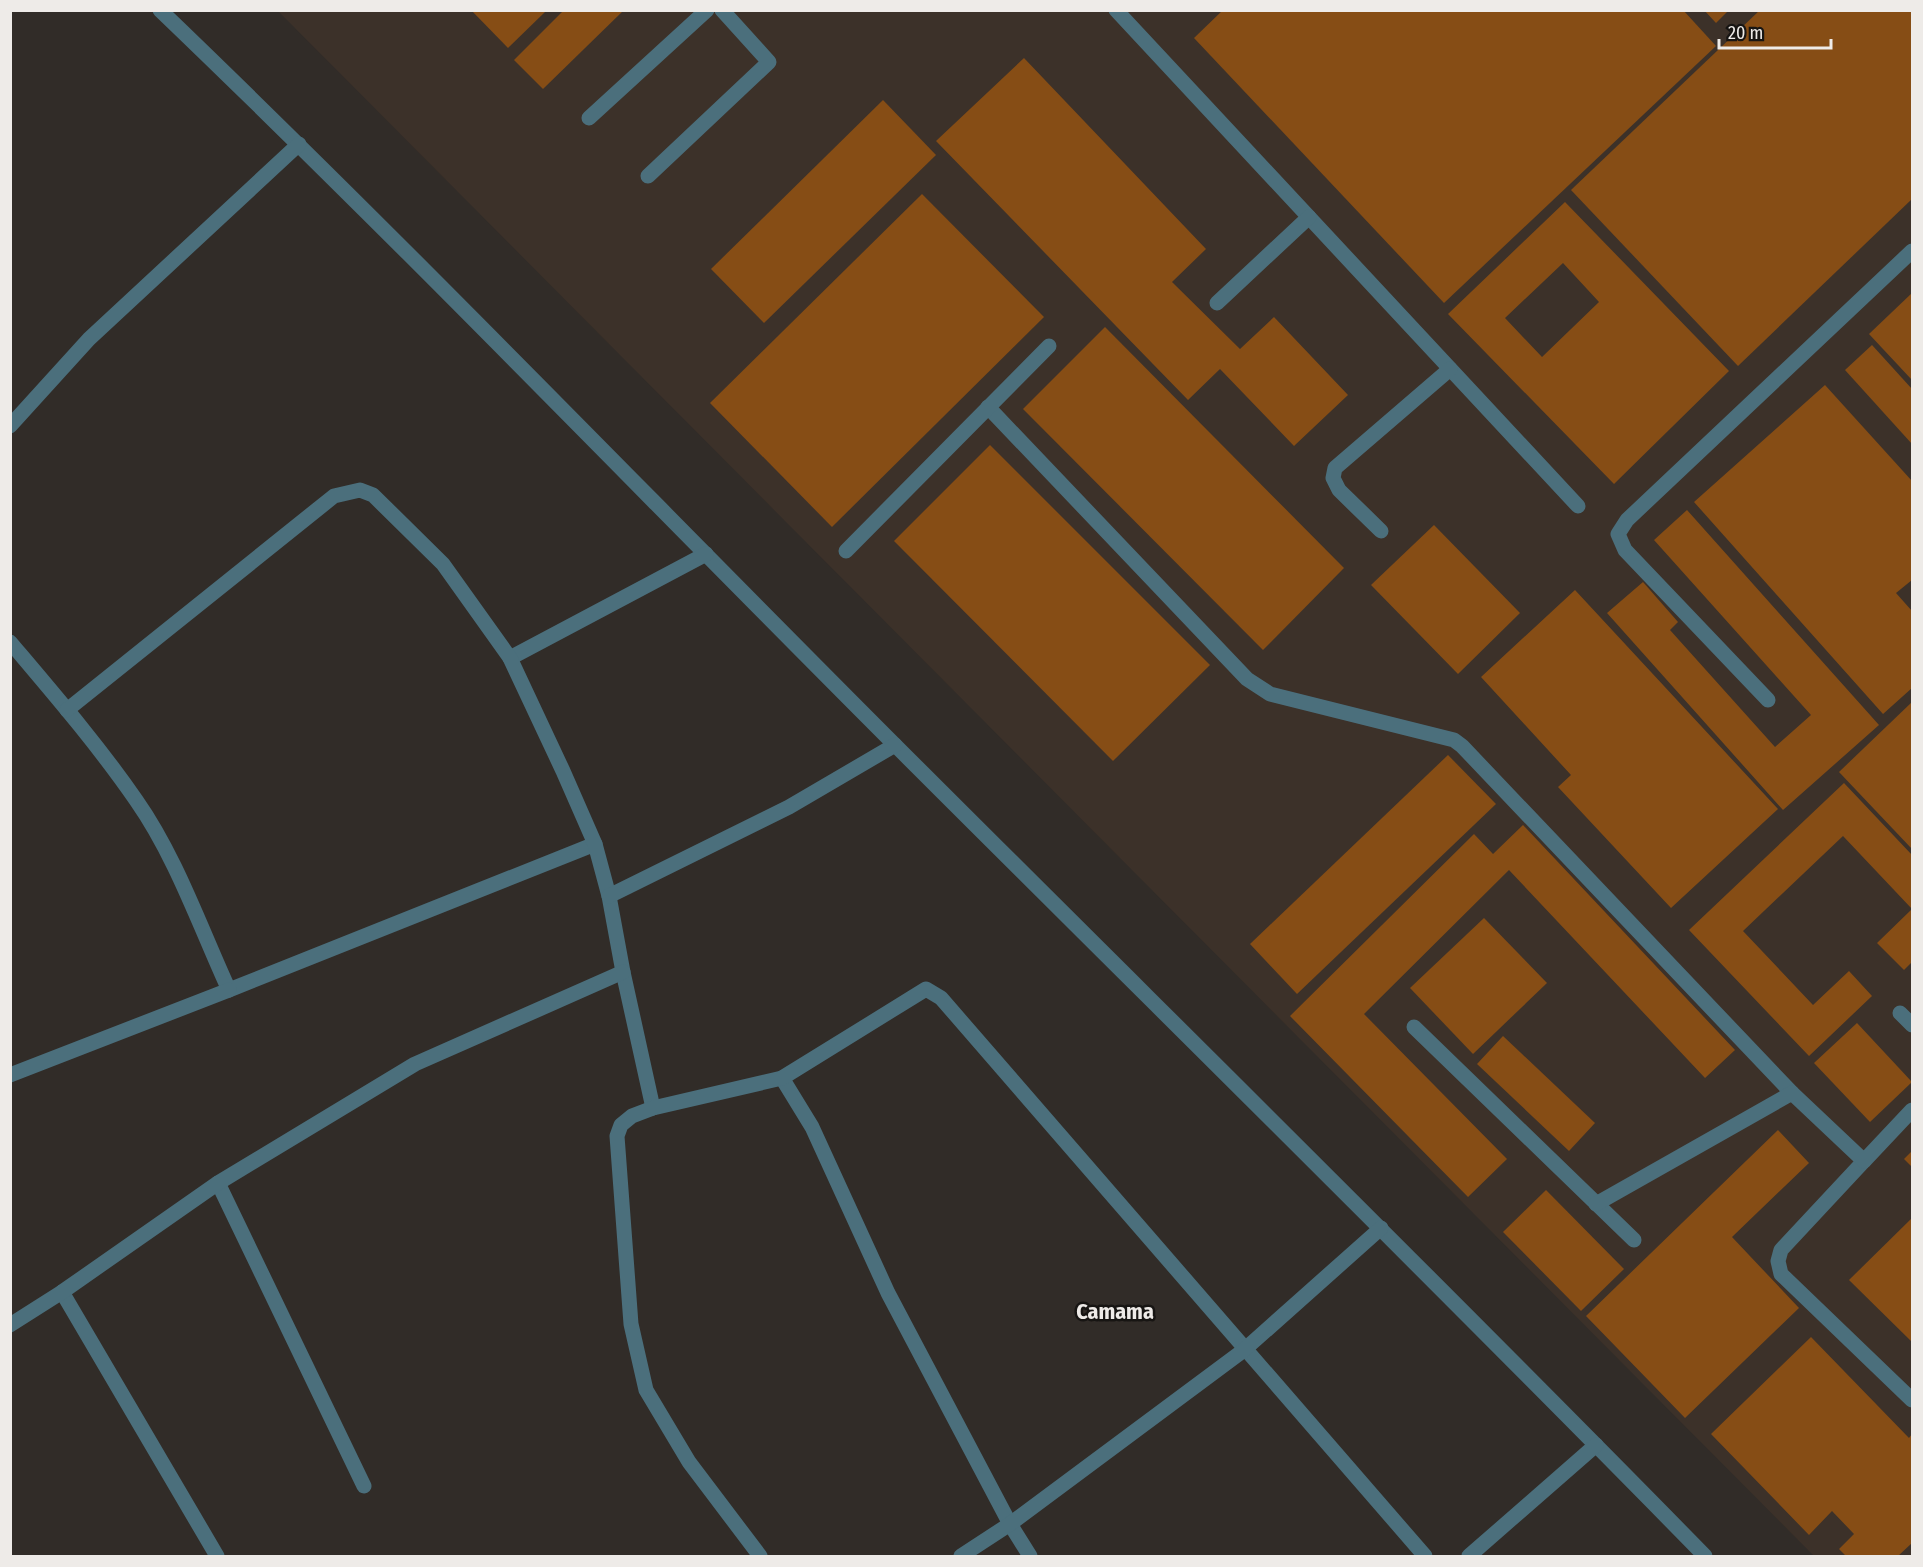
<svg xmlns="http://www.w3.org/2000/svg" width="1923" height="1567" viewBox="0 0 1923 1567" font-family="'Fira Sans Condensed',sans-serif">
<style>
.built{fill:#3c3129}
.building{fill:#864d15;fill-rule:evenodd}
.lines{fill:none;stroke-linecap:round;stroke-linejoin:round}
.lane{stroke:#4b6f7c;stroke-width:15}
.street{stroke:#4b6f7c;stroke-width:15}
.labels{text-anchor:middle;stroke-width:5;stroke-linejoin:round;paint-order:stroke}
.district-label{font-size:22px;font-weight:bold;fill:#eeebe8;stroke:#171513}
</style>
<rect width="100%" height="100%" fill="#312c28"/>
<!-- built -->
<polygon class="built" points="278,11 1912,11 1912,1556 1814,1556"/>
<!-- building -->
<g class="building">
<polygon points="471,10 543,10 545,12 508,48"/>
<polygon points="564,10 624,10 543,89 514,60"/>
<polygon points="1223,10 1683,10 1716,46 1444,303 1194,38"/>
<polygon points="1704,10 1729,10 1716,23"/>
<polygon points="1760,10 1912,10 1912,199 1738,366 1571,190"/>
<polygon points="1024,58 1206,249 1172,282 1240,349 1274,317 1348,395 1294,446 1220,369 1188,400 936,141"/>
<polygon points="883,100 936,155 764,323 711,269"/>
<polygon points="922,194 1044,317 832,527 710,403"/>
<path d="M1565 202 1729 371 1614 484 1448 314ZM1563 263 1599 302 1542 357 1505 318Z"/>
<polygon points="1912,293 1912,380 1869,334"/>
<polygon points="1105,327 1344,568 1263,650 1023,409"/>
<polygon points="1872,345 1912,389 1912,444 1845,370"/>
<polygon points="1825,385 1912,481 1912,580 1896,593 1912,611 1912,688 1883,714 1694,502"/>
<polygon points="990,445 1210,665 1113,761 894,541"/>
<polygon points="1687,510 1879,725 1783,810 1607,613 1643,582 1678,622 1670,630 1775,747 1811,715 1654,540"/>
<polygon points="1434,525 1520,613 1458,674 1371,585"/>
<polygon points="1575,590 1778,809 1671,908 1558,787 1571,775 1481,677"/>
<polygon points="1912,702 1912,849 1839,772"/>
<polygon points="1448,755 1496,804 1297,994 1250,944"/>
<polygon points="1844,783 1912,855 1912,962 1904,970 1877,943 1912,909 1843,836 1743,931 1813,1005 1849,971 1872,996 1809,1056 1689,930"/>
<polygon points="1523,825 1735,1050 1705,1078 1509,870 1364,1014 1507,1159 1468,1197 1290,1016 1474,834 1493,854"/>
<polygon points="1484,918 1547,983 1473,1054 1410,988"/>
<polygon points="1857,1023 1912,1082 1870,1122 1814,1063"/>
<polygon points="1503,1036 1595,1123 1569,1151 1477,1064"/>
<polygon points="1778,1130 1809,1163 1732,1237 1799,1308 1685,1418 1586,1316"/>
<polygon points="1912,1151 1912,1167 1904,1159"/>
<polygon points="1546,1190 1624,1269 1581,1311 1503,1232"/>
<polygon points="1912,1218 1912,1342 1849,1280"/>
<polygon points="1811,1337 1909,1438 1912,1434 1912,1543 1898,1556 1846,1556 1839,1549 1854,1534 1832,1511 1809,1535 1711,1434"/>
</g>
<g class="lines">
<!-- lane -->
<g class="lane">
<polyline points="1116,10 1578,506"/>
<polyline points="589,118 707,10"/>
<polyline points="648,176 769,62 722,10"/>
<polyline points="1217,303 1309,217"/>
<polyline points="988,407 1247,679 1270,694 1454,740 1462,746 1792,1093"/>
<polyline points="1381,531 1339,490 1333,478 1335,468 1450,369"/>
<polyline points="846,551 1049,346"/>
<polyline points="1768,700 1625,550 1618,534 1627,520 1912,251"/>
<polyline points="1900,1013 1912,1025"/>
<polyline points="1414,1027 1634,1240"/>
<polyline points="1864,1161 1781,1250 1778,1261 1781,1274 1912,1400"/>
<polyline points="1596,1204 1792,1093 1864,1161 1912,1110"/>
</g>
<!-- street -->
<g class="street">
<path d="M160 10C411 251 652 502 898 748 1167 1017 1439 1284 1705 1556"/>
<polyline points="10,426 89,339 299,144"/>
<path d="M10 642C54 694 98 745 136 800 176 857 200 927 229 990L595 844"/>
<polyline points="510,658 706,554"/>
<polyline points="67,710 334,496 360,490 373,495 443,564 510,658 563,771 595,844 609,896 623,972 653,1108"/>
<polyline points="609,896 789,807 895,745"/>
<polyline points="10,1075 229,990"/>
<polyline points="782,1078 812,1127 888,1293 1010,1524 1030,1556"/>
<polyline points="218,1183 364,1486"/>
<polyline points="62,1292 217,1556"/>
<polyline points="10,1325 62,1292 218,1183 415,1064 623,972"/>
<polyline points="760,1556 689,1462 646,1390 631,1324 617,1136 621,1125 632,1116 653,1108 782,1078 926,989 941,998 1425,1556"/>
<polyline points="961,1556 1010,1524 1244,1350 1381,1228"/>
<polyline points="1469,1556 1596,1445"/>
</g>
</g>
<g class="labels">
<!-- district labels -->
<g class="district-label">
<text x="1115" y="1319">Camama</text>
</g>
</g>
<!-- border -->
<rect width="1923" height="1567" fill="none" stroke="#eeebe8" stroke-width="24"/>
<!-- scale -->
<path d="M1719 39v9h112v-9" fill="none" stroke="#eeebe8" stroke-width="3"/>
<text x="1728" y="39" font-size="18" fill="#eeebe8" stroke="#171513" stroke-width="4.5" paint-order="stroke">20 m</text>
</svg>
